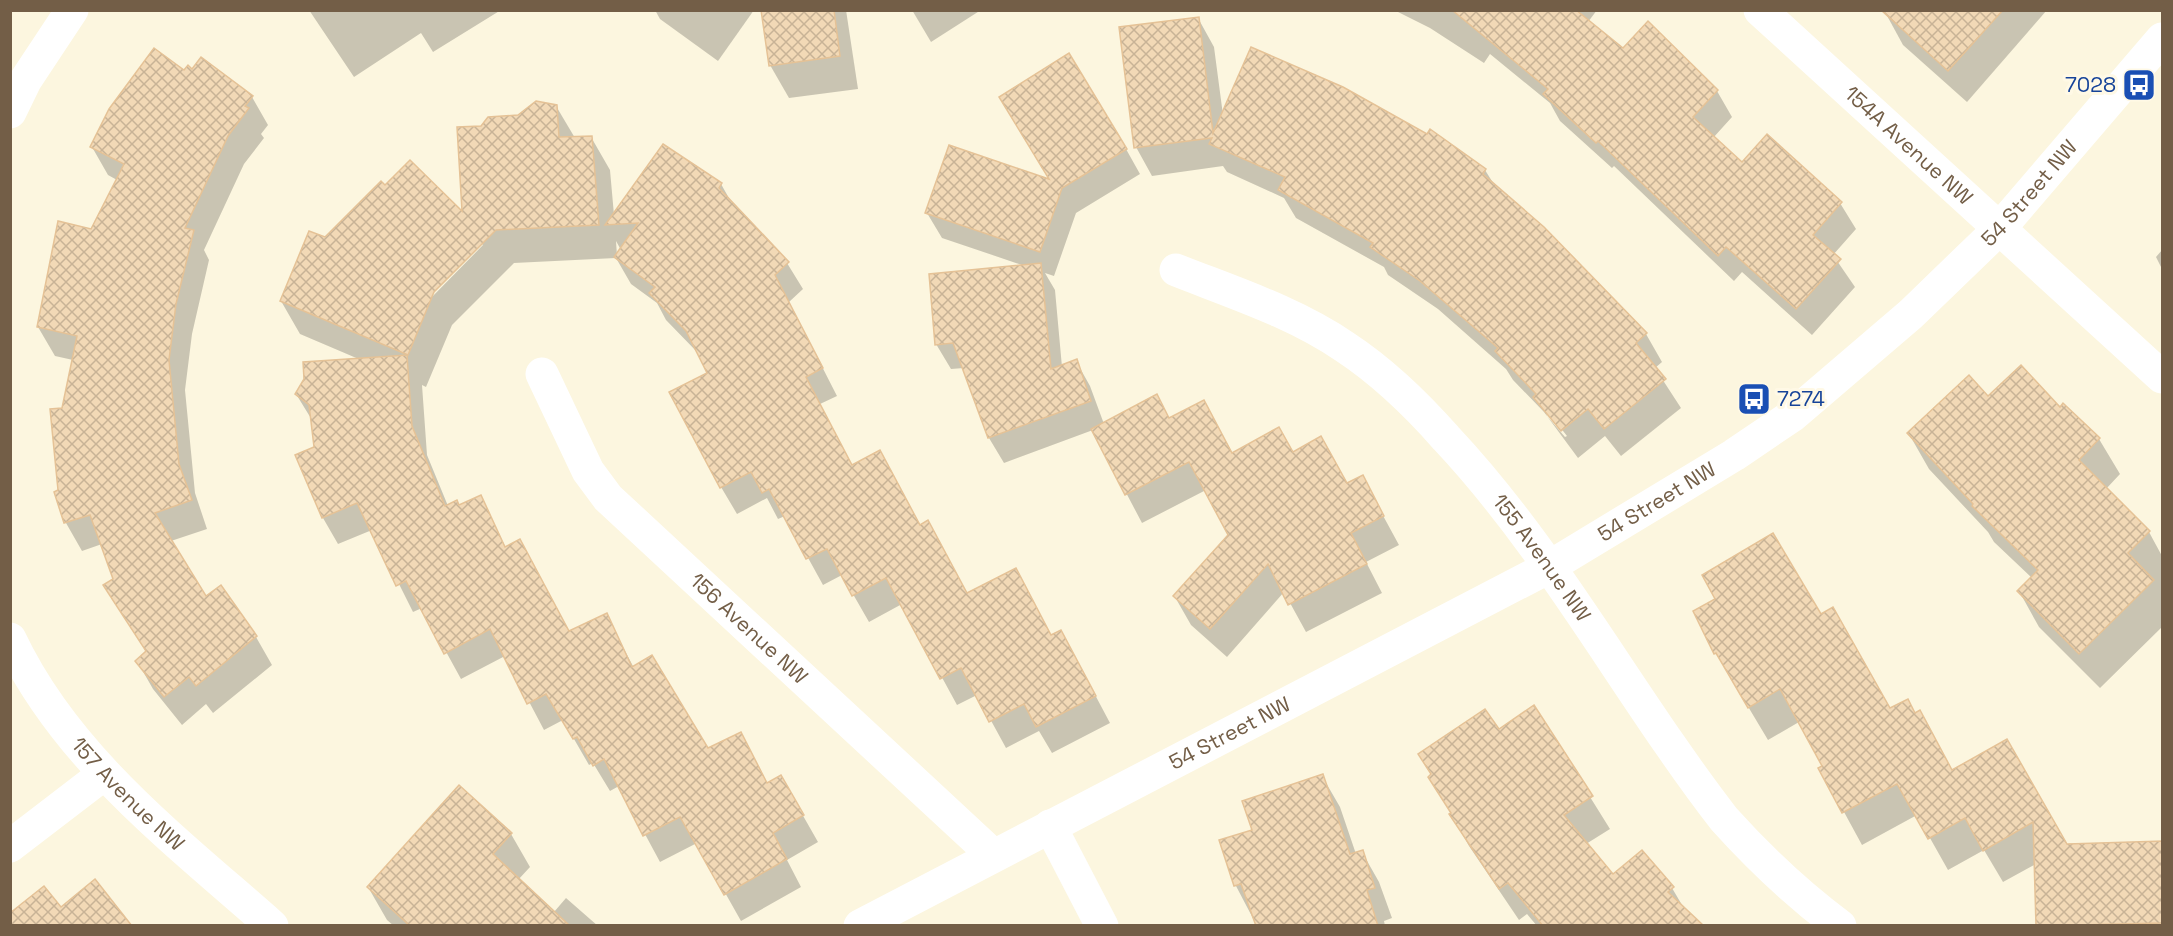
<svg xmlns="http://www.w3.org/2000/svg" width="2173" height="936" viewBox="0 0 2173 936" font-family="'Space Grotesk',sans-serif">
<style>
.shadow{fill:#0003;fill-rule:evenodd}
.building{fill:url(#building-cross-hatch);stroke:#e5c296;stroke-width:1.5}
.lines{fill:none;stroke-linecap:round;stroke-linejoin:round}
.street{stroke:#fff;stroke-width:33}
.secondary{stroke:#fff;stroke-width:33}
.labels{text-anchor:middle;stroke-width:6;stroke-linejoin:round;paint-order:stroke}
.transit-label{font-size:21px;fill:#164399;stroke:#fff9e6;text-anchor:end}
.street-label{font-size:21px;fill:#735e47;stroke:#fff9e6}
</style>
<defs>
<pattern id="building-cross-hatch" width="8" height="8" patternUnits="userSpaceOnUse" patternTransform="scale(1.5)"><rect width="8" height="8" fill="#f2d9b6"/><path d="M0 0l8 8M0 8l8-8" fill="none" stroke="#c8b396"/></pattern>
</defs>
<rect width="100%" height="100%" fill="#fcf6df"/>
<!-- shadow -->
<g class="shadow">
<polygon points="309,10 501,10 433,52 421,33 354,77"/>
<polygon points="655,10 754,10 718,61 660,19"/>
<polygon points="762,10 846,10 858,89 789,98 770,65"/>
<polygon points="912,10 981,10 931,42"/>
<polygon points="1394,10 1597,10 1588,22 1623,50 1717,91 1732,117 1713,138 1742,164 1840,203 1856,229 1833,255 1855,287 1812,335 1742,272 1734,281 1614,166 1612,168 1560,121 1550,103 1490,54 1484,63 1430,28"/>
<polygon points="1886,10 2047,10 1967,102 1903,45 1885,12"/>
<path d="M1198 18 1214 47 1223 115 1485 170 1495 186 1646 334 1662 362 1655 368 1681 408 1621 456 1605 436 1578 458 1544 412 1513 380 1506 369 1438 309 1388 275 1384 267 1296 218 1284 198 1227 172 1223 166 1152 176 1136 147ZM1545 408 1567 436 1565 437 1547 416Z"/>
<polygon points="185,72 252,97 268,125 261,134 264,138 244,164 204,250 209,260 192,334 185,390 195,493 207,529 171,541 206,598 256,637 272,665 213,713 206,704 182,725 153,689 137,661 147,653 122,613 114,579 102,544 82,551 66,523 56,493 60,491 63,410 73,360 55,356 38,327 117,180 108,175 92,147"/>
<path d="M556 106 575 138 591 137 610 170 614 215 664 146 721 184 734 207 787 263 803 289 789 302 837 396 820 404 852 466 920 526 967 595 1052 637 1076 659 1110 723 1052 753 1039 731 1006 748 977 695 957 705 902 604 869 622 842 575 823 585 785 516 778 519 767 498 737 514 721 487 709 373 699 354 666 320 657 303 631 284 616 258 514 263 452 325 426 387 422 385 427 455 448 506 459 507 480 497 506 548 570 633 606 615 634 668 708 750 740 734 768 784 781 777 818 842 787 860 801 887 741 921 697 843 660 862 619 786 610 791 593 763 589 765 563 720 544 730 505 656 461 679 422 608 413 612 372 530 338 544 323 518 297 456 316 448 312 420 296 394 361 360 300 334 281 301 325 239 385 187 463 215 482 127ZM616 241 621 250 617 256ZM481 243 483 245 430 299 427 297Z"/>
<polygon points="1126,149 1140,174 1076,213 1054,276 1045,273 1055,290 1062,367 1076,361 1090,386 1104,424 1157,396 1170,420 1204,402 1233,454 1292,453 1347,484 1362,477 1399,545 1366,562 1382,593 1306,632 1284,592 1227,657 1191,625 1175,597 1230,535 1206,490 1142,523 1093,430 1004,463 989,438 964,368 951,369 936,344 1025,266 942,238 927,213 1052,182"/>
<polygon points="2162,250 2162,269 2156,257"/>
<polygon points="1988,398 2060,409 2099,439 2120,474 2106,489 2149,532 2162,556 2162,627 2100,688 2039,627 2019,591 2032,578 1994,542 1988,532 1929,469 1909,434"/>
<polygon points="1820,616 1890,710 1916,715 1952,772 2006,741 2066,845 2162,843 2162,926 2038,926 2036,864 2003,882 1984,850 1948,870 1917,815 1862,845 1820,768 1824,766 1799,722 1768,740 1716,653"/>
<polygon points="1534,707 1610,829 1586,844 1613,876 1672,888 1685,910 1702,926 1537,926 1527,914 1519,920 1469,846 1430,777"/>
<polygon points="1322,776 1340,807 1356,854 1362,852 1379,882 1392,918 1384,921 1385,926 1257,926 1236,886 1221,841 1253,830"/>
<polygon points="459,787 511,834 530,867 518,880 554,912 566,898 598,926 394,926 387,920 368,887"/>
</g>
<!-- building -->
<g class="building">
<polygon points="761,10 834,10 840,56 769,66"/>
<polygon points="1452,10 1576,10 1623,48 1648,21 1718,90 1693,117 1742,162 1767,134 1842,202 1813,235 1841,259 1796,309 1726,247 1718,256 1598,141 1596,143 1543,94 1548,89"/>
<polygon points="1881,10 2003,10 1948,71"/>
<polygon points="1199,17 1213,133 1251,47 1343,87 1427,134 1430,129 1486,169 1483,174 1544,227 1647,333 1636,343 1666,379 1604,429 1588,409 1561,431 1533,397 1536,394 1495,351 1498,348 1420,281 1370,247 1373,243 1278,190 1285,177 1209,144 1212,138 1134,148 1119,27"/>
<polygon points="154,48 184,70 188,65 192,69 201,57 253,96 245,106 249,108 228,136 185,228 194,230 176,304 169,360 179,464 192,500 155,513 206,596 221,585 257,636 196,686 189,677 164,697 135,661 146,651 103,585 113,579 90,515 64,523 54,492 58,490 50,409 62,408 77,336 37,327 58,221 91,229 124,164 90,147 109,109"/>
<polygon points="1069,53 1127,149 1062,188 1040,252 925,213 949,145 1049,179 999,97"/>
<polygon points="536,101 557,105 559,137 592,136 599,225 496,230 434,292 408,355 280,301 309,231 325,237 381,181 385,185 410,160 462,211 457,127 481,126 488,117 518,115"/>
<polygon points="663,144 722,183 719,188 789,262 775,275 823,368 806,377 852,465 880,450 920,525 928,520 967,593 1016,568 1051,635 1061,630 1096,696 1036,727 1024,704 989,722 961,668 940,679 886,578 852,596 827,549 806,559 769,489 762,493 751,472 720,488 669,392 707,373 686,331 649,293 655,287 614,257 638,223 605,225"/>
<polygon points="1041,263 1051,369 1077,359 1091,401 988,438 953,343 935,345 929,274"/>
<polygon points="407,355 412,426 445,506 457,500 459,505 481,495 505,547 520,539 569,631 607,613 632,667 652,655 708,748 741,732 767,783 781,775 804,815 773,833 787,859 724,895 680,817 643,836 604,759 593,766 577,737 573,739 546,694 527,704 490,629 444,654 406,581 396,586 357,503 322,518 295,455 314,447 309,405 295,394 304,379 303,362"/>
<polygon points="2021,365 2060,407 2063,403 2100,438 2079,460 2150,531 2128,553 2154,580 2079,654 2017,591 2038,570 1972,506 1973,504 1907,433 1969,375 1988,396"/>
<polygon points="1157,394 1169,418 1204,400 1232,453 1279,427 1293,452 1321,436 1347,483 1363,475 1384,516 1351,533 1367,564 1288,605 1268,564 1210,629 1173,596 1228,535 1189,462 1125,495 1091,429"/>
<polygon points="1773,533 1821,614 1833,607 1890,708 1908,699 1915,713 1920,710 1952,770 2007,739 2067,844 2163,841 2163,923 2036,926 2033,822 1983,851 1965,818 1928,839 1897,784 1842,813 1818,768 1822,766 1780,689 1748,708 1716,653 1714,654 1693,611 1715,599 1702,575"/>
<polygon points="1534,705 1593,796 1564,815 1613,874 1642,850 1674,887 1668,892 1704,926 1543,926 1508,883 1499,889 1449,814 1451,813 1428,777 1431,774 1418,754 1485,709 1499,729"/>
<polygon points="1323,774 1350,854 1363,850 1375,888 1367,890 1378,926 1256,926 1241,884 1234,886 1219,840 1252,830 1242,801"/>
<polygon points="459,785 512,833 493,854 570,926 410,926 367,887"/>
<polygon points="95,879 132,926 10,926 10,913 44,886 61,907"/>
</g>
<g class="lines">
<!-- street -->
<g class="street">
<path id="s1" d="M1760 10 2162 377"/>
<polyline points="10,112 25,81 72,10"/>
<path id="s2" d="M1176 270C1234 293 1294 312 1345 347 1383 372 1416 404 1446 438 1554 553 1628 695 1724 819 1760 859 1797 894 1840 926"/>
<path id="s3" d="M542 374 588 471 608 498 993 855"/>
<path id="s4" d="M10 639C66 758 176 841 272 926"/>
<polyline points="1050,826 1102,926"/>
<polyline points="10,846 104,774"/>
</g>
<!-- secondary -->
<path class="secondary" id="s5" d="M860 926 1549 567 1734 455 1793 415 1911 314 2000 228 2162 39"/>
</g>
<!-- icons -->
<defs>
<g id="bus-square" transform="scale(1.725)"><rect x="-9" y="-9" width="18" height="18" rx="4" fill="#1a4fb4" stroke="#fff9e6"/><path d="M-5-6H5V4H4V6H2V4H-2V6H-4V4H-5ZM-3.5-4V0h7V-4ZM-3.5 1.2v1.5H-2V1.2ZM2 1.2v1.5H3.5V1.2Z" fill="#fff"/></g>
</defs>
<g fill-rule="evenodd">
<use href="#bus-square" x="2139" y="85"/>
<use href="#bus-square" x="1754" y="399"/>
</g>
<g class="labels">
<!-- transit labels -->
<g class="transit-label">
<text x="2116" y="92">7028</text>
<text x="1777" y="406" text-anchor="start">7274</text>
</g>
<!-- street labels -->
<g class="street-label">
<text dy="7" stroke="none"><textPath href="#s1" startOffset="201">154A Avenue NW</textPath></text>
<text dy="7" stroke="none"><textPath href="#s5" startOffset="1389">54 Street NW</textPath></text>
<text dy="7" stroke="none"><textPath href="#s5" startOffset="903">54 Street NW</textPath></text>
<text dy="7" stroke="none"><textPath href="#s2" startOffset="476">155 Avenue NW</textPath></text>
<text dy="7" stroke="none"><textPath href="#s3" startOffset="333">156 Avenue NW</textPath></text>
<text dy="7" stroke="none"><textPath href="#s5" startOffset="417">54 Street NW</textPath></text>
<text dy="7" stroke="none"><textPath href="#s4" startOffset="196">157 Avenue NW</textPath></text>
</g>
</g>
<!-- border -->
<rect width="2173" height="936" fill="none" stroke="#735e47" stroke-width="24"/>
</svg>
